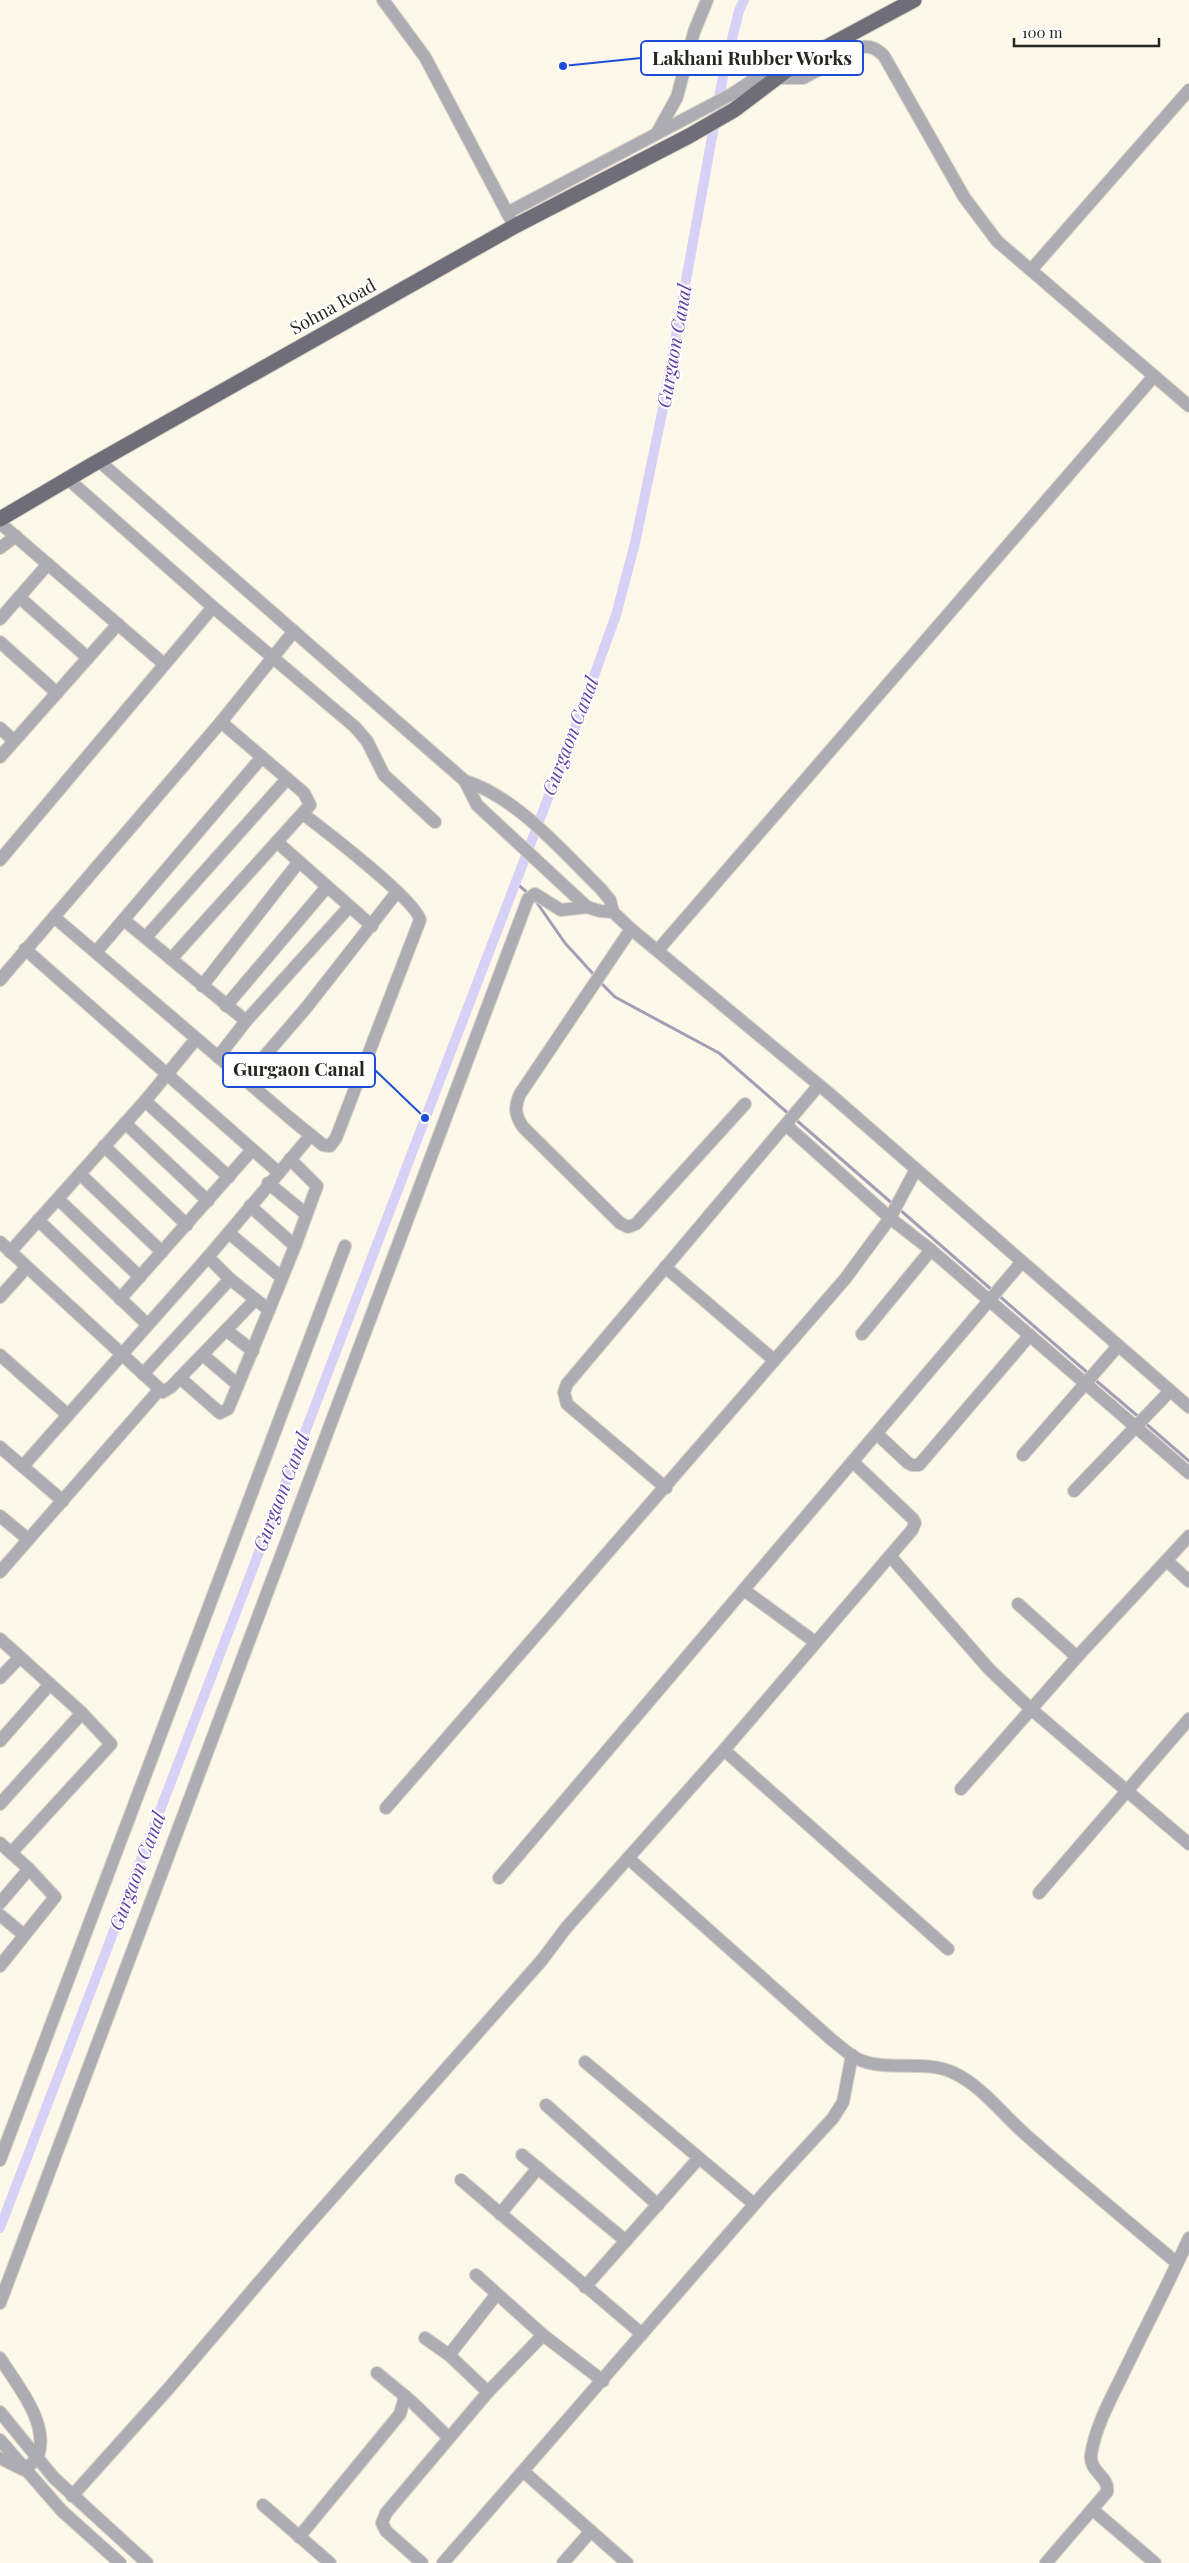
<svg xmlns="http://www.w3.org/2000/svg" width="1189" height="2563" viewBox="0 0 1189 2563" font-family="'Playfair Display',serif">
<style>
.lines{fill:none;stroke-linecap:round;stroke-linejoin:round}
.stream{stroke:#a39eb6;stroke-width:3}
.canal{stroke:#d8d1f7;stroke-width:10}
.minor-casing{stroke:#d6d2c6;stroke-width:14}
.major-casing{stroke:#d6d2c6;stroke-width:17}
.minor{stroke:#adacb2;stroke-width:12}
.major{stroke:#6f6d77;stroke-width:15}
.labels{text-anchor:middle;stroke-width:4;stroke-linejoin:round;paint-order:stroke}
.street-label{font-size:18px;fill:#272620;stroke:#fff}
.water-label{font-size:19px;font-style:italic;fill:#603ea6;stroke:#fff}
.leader{fill:none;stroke:#1d4ed8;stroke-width:2}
.callout-dot{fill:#1d4ed8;stroke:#fff;stroke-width:2}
.callout{fill:#fff;stroke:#1d4ed8;stroke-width:2}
.callout-label{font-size:19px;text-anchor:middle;font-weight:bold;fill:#272620}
</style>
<rect width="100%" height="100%" fill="#fdf8ea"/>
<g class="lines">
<!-- stream -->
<g class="stream">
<polyline points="516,883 529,894"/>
<polyline points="535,900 565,943 596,977"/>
<polyline points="600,982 615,997 719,1053 790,1115"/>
<polyline points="795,1119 894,1205"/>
<polyline points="899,1209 992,1290"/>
<polyline points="997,1294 1089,1374"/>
<polyline points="1093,1378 1140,1418"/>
<polyline points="1144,1422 1189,1461"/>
</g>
<!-- canal -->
<polyline class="canal" points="0,2228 581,712 616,615 635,543 661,418 724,71 739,11 744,0"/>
<!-- minor casing -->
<g class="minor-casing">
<g id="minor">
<polyline points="383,0 425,57 511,220"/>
<polyline points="657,133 677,97 694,32 707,0"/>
<path d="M507 213 732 94 771 68 778 78H803L862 47C872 46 877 49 884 56L964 197 997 241 1189 406"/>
<polyline points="1031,270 1189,90"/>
<polyline points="99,461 465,781 477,805 587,907 600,911 613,912"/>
<polyline points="68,479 213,607 355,727 367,741 384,775 435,822"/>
<polyline points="0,523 164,664"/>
<polyline points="0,548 16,536"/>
<polyline points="19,597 88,658"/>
<polyline points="0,619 48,564"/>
<polyline points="0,642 57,693"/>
<polyline points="0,728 14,741"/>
<polyline points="0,757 118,624"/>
<path d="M465 781C517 797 562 851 600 888L610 900 613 912 631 929 831 1095 1189 1407"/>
<polyline points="277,842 372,926"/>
<polyline points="0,860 213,607"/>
<path d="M54 917 291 1119 323 1145 330 1146 336 1138 420 920C417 901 323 829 303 814"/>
<polyline points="124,920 246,1021"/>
<path d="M631 929 520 1094C514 1108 515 1115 523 1127L620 1223 628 1227 636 1224 745 1104"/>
<polyline points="146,937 287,779"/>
<polyline points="25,949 278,1172"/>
<polyline points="658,950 1154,376"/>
<polyline points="96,952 262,757"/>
<polyline points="171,959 310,805 304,793 221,722"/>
<polyline points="0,980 221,722 294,631"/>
<polyline points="202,986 298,863"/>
<polyline points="226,1006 326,888"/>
<polyline points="218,1057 246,1021 349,907"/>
<polyline points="244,1080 306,1008 397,892"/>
<polyline points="145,1101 229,1177"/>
<polyline points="125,1123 208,1201"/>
<polyline points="786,1125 890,1218 931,1250 1189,1473"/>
<polyline points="104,1146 187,1225"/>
<polyline points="290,1159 317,1186 295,1246"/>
<polyline points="80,1174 162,1252"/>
<polyline points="268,1183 306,1214"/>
<polyline points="58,1199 140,1277"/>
<polyline points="38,1220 147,1324"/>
<polyline points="229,1233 281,1277"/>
<polyline points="0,1242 163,1392 171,1387 255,1300"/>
<polyline points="10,1252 145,1101 196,1039"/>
<polyline points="208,1257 230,1279 269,1310 295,1246 250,1206"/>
<polyline points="665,1267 774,1360"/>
<polyline points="0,1297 26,1268"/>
<polyline points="120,1299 252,1150"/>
<polyline points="226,1330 253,1351"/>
<polyline points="862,1334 931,1250"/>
<polyline points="0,1355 68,1415"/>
<polyline points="203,1355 238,1385"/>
<polyline points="143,1374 230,1279"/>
<polyline points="180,1378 220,1413 228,1409 269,1310"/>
<polyline points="877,1434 908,1463 912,1465 919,1465 1030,1335"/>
<polyline points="0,1447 63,1501"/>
<polyline points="1023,1455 1118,1346"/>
<polyline points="23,1466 208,1257 311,1135"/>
<polyline points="666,1488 567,1404 564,1392 567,1384 819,1085"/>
<polyline points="1074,1491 1170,1391"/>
<polyline points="0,1516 28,1539"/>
<polyline points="891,1557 989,1669 1031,1709 1189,1844"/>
<polyline points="1167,1561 1189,1581"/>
<polyline points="0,1572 160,1389"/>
<polyline points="744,1590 815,1642"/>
<polyline points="1018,1604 1077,1657"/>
<polyline points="0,1639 82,1713 111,1744 11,1853"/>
<polyline points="0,1678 20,1657"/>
<polyline points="0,1741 50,1684"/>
<polyline points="724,1750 948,1949"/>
<polyline points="961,1789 1077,1657 1189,1536"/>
<polyline points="0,1804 82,1713"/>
<polyline points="386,1808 845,1279 890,1218 916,1169"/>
<polyline points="0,1843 29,1869 55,1897 0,1966"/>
<path d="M628 1858 832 2040C841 2047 850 2056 860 2060 889 2072 925 2059 954 2073 982 2086 1003 2115 1026 2135 1076 2179 1127 2221 1177 2263"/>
<polyline points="499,1878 1021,1263"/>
<polyline points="1039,1893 1189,1719"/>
<polyline points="0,1903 29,1869"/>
<polyline points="0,1915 24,1935"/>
<polyline points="585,2062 754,2204"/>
<polyline points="546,2105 658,2205"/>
<polyline points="522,2155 626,2241"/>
<polyline points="0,2160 345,1246"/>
<polyline points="461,2180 642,2334"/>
<polyline points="500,2214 538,2168"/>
<polyline points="476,2275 543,2335 603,2381"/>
<polyline points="585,2287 698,2159"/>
<polyline points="0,2303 528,899 535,894 561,910 587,907"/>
<polyline points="425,2338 449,2355 488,2392"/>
<polyline points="449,2355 496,2295"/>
<path d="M0 2358C16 2384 50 2423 38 2456 36 2461 28 2466 24 2470L0 2458"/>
<polyline points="377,2373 412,2402 448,2437"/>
<polyline points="0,2412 54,2478 147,2563"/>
<polyline points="0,2440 62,2511 120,2563"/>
<polyline points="524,2472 627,2563"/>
<polyline points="72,2496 169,2388 301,2233 542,1960 566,1928 724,1750 912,1530 915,1523 913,1519 853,1462"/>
<polyline points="263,2505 330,2563"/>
<polyline points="1093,2510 1155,2563"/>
<polyline points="299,2537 400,2414 405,2396"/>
<polyline points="422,2563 386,2531 382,2523 386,2513 488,2392 543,2335"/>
<polyline points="443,2563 766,2191 833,2118 843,2102 852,2055"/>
<polyline points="563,2563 591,2531"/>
<path d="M1046 2563 1107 2492C1110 2477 1089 2472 1091 2455 1095 2428 1110 2400 1122 2376 1144 2330 1168 2285 1189 2238"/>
</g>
</g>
<!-- major casing -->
<g class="major-casing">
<polyline id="major" points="0,519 90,466 515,226 689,136 734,110 795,64 914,0"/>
</g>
<!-- minor -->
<use href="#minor" class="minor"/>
<!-- major -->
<use href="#major" class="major"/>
</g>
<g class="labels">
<!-- street labels -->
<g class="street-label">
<text transform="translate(333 307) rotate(-29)" y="6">Sohna Road</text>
</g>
<!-- water labels -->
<g class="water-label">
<text transform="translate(674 346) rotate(-80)" y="7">Gurgaon Canal</text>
<text transform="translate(570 736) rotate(-69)" y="7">Gurgaon Canal</text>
<text transform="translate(281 1492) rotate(-69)" y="7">Gurgaon Canal</text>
<text transform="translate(137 1871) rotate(-69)" y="7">Gurgaon Canal</text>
</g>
</g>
<!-- callouts -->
<path class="leader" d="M563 66L641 58M425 1118L375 1070"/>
<g class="callout-dot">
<circle cx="563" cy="66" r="5"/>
<circle cx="425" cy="1118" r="5"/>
</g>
<g class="callout">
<rect x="641" y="41" width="222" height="34" rx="5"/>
<rect x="223" y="1053" width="152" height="34" rx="5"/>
</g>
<g class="callout-label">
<text x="752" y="65">Lakhani Rubber Works</text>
<text x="299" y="1076">Gurgaon Canal</text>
</g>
<!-- scale -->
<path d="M1014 38v8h145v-8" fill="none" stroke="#272620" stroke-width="2.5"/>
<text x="1022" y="38" font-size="15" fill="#272620" stroke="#ffffff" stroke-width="4" paint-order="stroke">100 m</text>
</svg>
